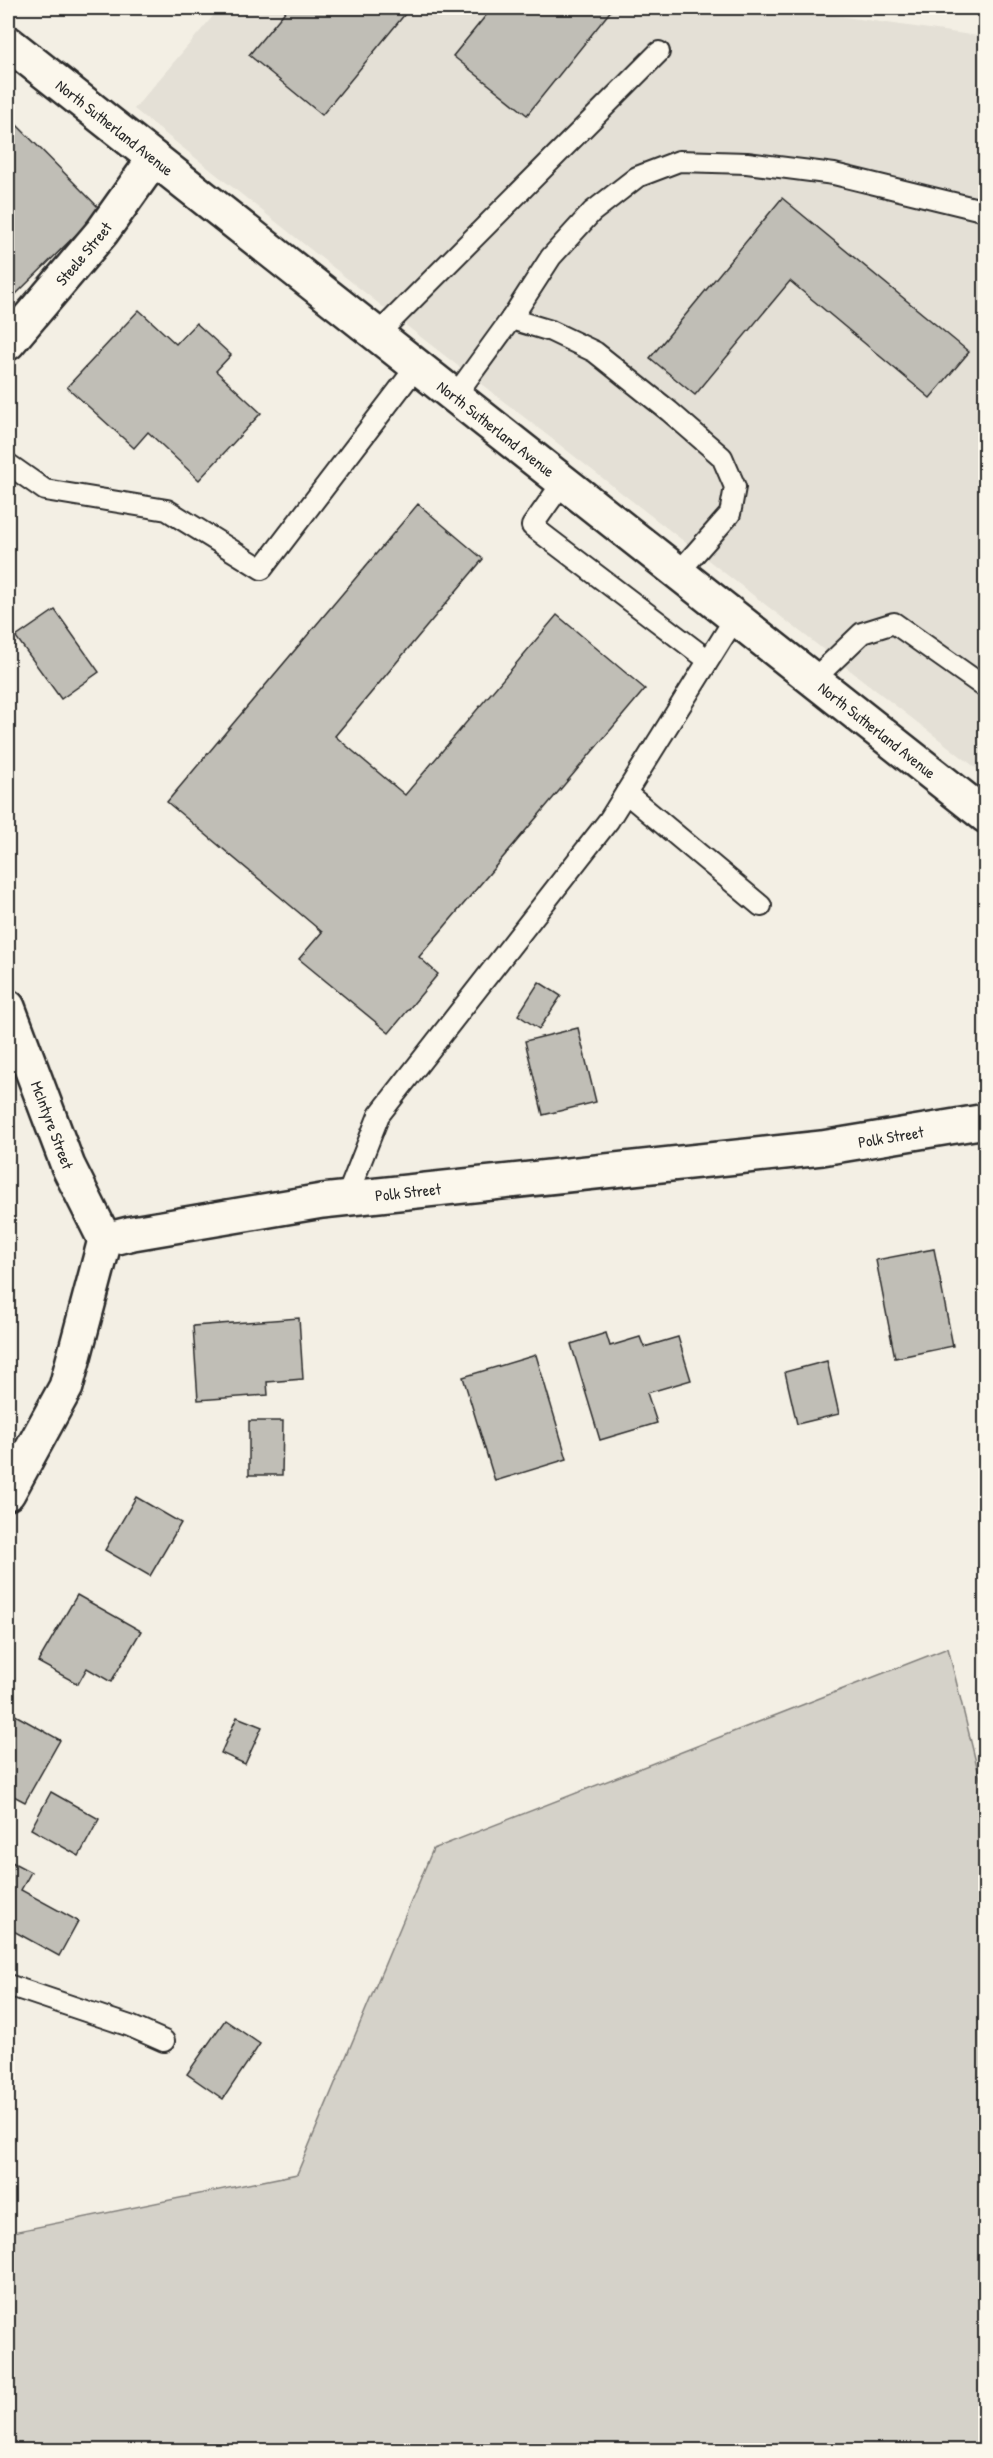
<svg xmlns="http://www.w3.org/2000/svg" width="993" height="2458" viewBox="0 0 993 2458" font-family="'Patrick Hand',sans-serif">
<style>
.built{fill:#e4e0d6}
.green{fill:#d5d2c9;stroke:#807e7a;stroke-width:1.5}
.building{fill:#c0beb6;stroke:#2b2b2b;stroke-width:1.5}
.lines{fill:none;stroke-linecap:round;stroke-linejoin:round}
.lane-casing{stroke:#2b2b2b;stroke-width:24}
.street-casing{stroke:#2b2b2b;stroke-width:38}
.secondary-casing{stroke:#2b2b2b;stroke-width:38}
.lane{stroke:#fbf7ec;stroke-width:20}
.street{stroke:#fbf7ec;stroke-width:33}
.secondary{stroke:#fbf7ec;stroke-width:33}
.labels{text-anchor:middle;stroke-width:4.5;stroke-linejoin:round;paint-order:stroke}
.street-label{font-size:16px;fill:#2b2b2b;stroke:#fbf7ec}
</style>
<rect width="100%" height="100%" fill="#f3efe4"/>
<filter id="ink" filterUnits="userSpaceOnUse"><feTurbulence type="fractalNoise" baseFrequency=".0167" numOctaves="2"/><feDisplacementMap in="SourceGraphic" scale="12" xChannelSelector="R" yChannelSelector="G"/><feConvolveMatrix kernelMatrix="1 2 1 2 8 2 1 2 1" color-interpolation-filters="sRGB"/></filter>
<g filter="url(#ink)">
<!-- built -->
<polygon class="built" points="220,8 783,8 985,37 985,775 422,338 134,109"/>
<!-- green -->
<polygon class="green" points="948,1648 985,1799 985,2450 8,2450 8,2233 297,2174 433,1849"/>
<!-- building -->
<g class="building">
<polygon points="288,8 410,8 322,115 249,55"/>
<polygon points="492,8 613,8 527,115 453,56"/>
<polygon points="8,116 101,210 8,302"/>
<polygon points="782,198 969,352 930,398 790,281 695,395 650,358"/>
<polygon points="139,310 176,344 196,323 231,355 216,371 261,413 199,480 148,432 134,448 67,387"/>
<polygon points="418,504 483,559 335,736 405,795 557,615 645,689 419,957 438,974 389,1033 299,959 322,932 167,802"/>
<polygon points="55,610 99,672 61,699 16,637"/>
<polygon points="539,982 561,996 539,1029 518,1015"/>
<polygon points="578,1028 596,1102 543,1115 525,1041"/>
<polygon points="934,1249 953,1346 895,1358 876,1260"/>
<polygon points="299,1318 303,1379 267,1382 268,1395 198,1400 193,1326"/>
<polygon points="606,1333 610,1346 640,1337 644,1347 678,1337 691,1380 647,1393 657,1423 600,1440 571,1344"/>
<polygon points="536,1355 567,1459 495,1481 463,1377"/>
<polygon points="827,1361 839,1414 797,1424 785,1372"/>
<polygon points="249,1421 283,1421 282,1475 249,1475"/>
<polygon points="136,1497 181,1523 150,1576 105,1550"/>
<polygon points="77,1595 141,1631 111,1682 87,1668 78,1684 38,1662"/>
<polygon points="8,1711 60,1740 25,1802 8,1793"/>
<polygon points="237,1717 262,1727 245,1764 221,1753"/>
<polygon points="51,1792 99,1819 79,1856 31,1829"/>
<polygon points="8,1860 31,1872 21,1890 78,1921 59,1956 8,1928"/>
<polygon points="225,2020 260,2044 223,2099 187,2074"/>
</g>
<g class="lines">
<!-- lane casing -->
<g class="lane-casing">
<g id="lane">
<polyline points="511,319 551,331 595,352 669,411 722,457 735,487 730,514 678,573"/>
<polyline points="377,335 659,52"/>
<polyline points="455,396 511,319 551,257 592,212 637,177 679,161 747,163 834,174 986,211"/>
<polyline points="8,464 45,490 167,510 262,569 417,366"/>
<polyline points="563,482 532,526 708,660"/>
<polyline points="813,680 862,633 894,623 986,688"/>
<polyline points="626,793 761,906"/>
<polyline points="346,1199 379,1115 609,820 735,618"/>
<polyline points="8,1985 130,2026 164,2041"/>
</g>
</g>
<!-- street casing -->
<g class="street-casing">
<g id="street">
<path id="s1" d="M8 343 102 232 154 159"/>
<path id="s2" d="M8 1007 68 1166 105 1240"/>
<path id="s3" d="M8 1493 66 1387 105 1240 133 1233 322 1201 822 1148 986 1121"/>
</g>
</g>
<!-- secondary casing -->
<g class="secondary-casing">
<g id="secondary">
<path id="s4" d="M8 43 986 816"/>
</g>
</g>
<!-- lane -->
<use href="#lane" class="lane"/>
<!-- street -->
<use href="#street" class="street"/>
<!-- secondary -->
<use href="#secondary" class="secondary"/>
</g>
</g>
<g class="labels">
<!-- street labels -->
<g class="street-label">
<text dy="6" stroke="none"><textPath href="#s4" startOffset="136">North Sutherland Avenue</textPath></text>
<text dy="6" stroke="none"><textPath href="#s1" startOffset="117">Steele Street</textPath></text>
<text dy="6" stroke="none"><textPath href="#s4" startOffset="622">North Sutherland Avenue</textPath></text>
<text dy="6" stroke="none"><textPath href="#s4" startOffset="1108">North Sutherland Avenue</textPath></text>
<text dy="6" stroke="none"><textPath href="#s2" startOffset="126">McIntyre Street</textPath></text>
<text dy="6" stroke="none"><textPath href="#s3" startOffset="1066">Polk Street</textPath></text>
<text dy="6" stroke="none"><textPath href="#s3" startOffset="580">Polk Street</textPath></text>
</g>
</g>
<!-- margin -->
<rect width="993" height="2458" fill="none" stroke="#fbf7ec" stroke-width="30"/>
<rect x="15" y="15" width="963" height="2428" fill="none" stroke="#2b2b2b" stroke-width="2" filter="url(#ink)"/>
</svg>
